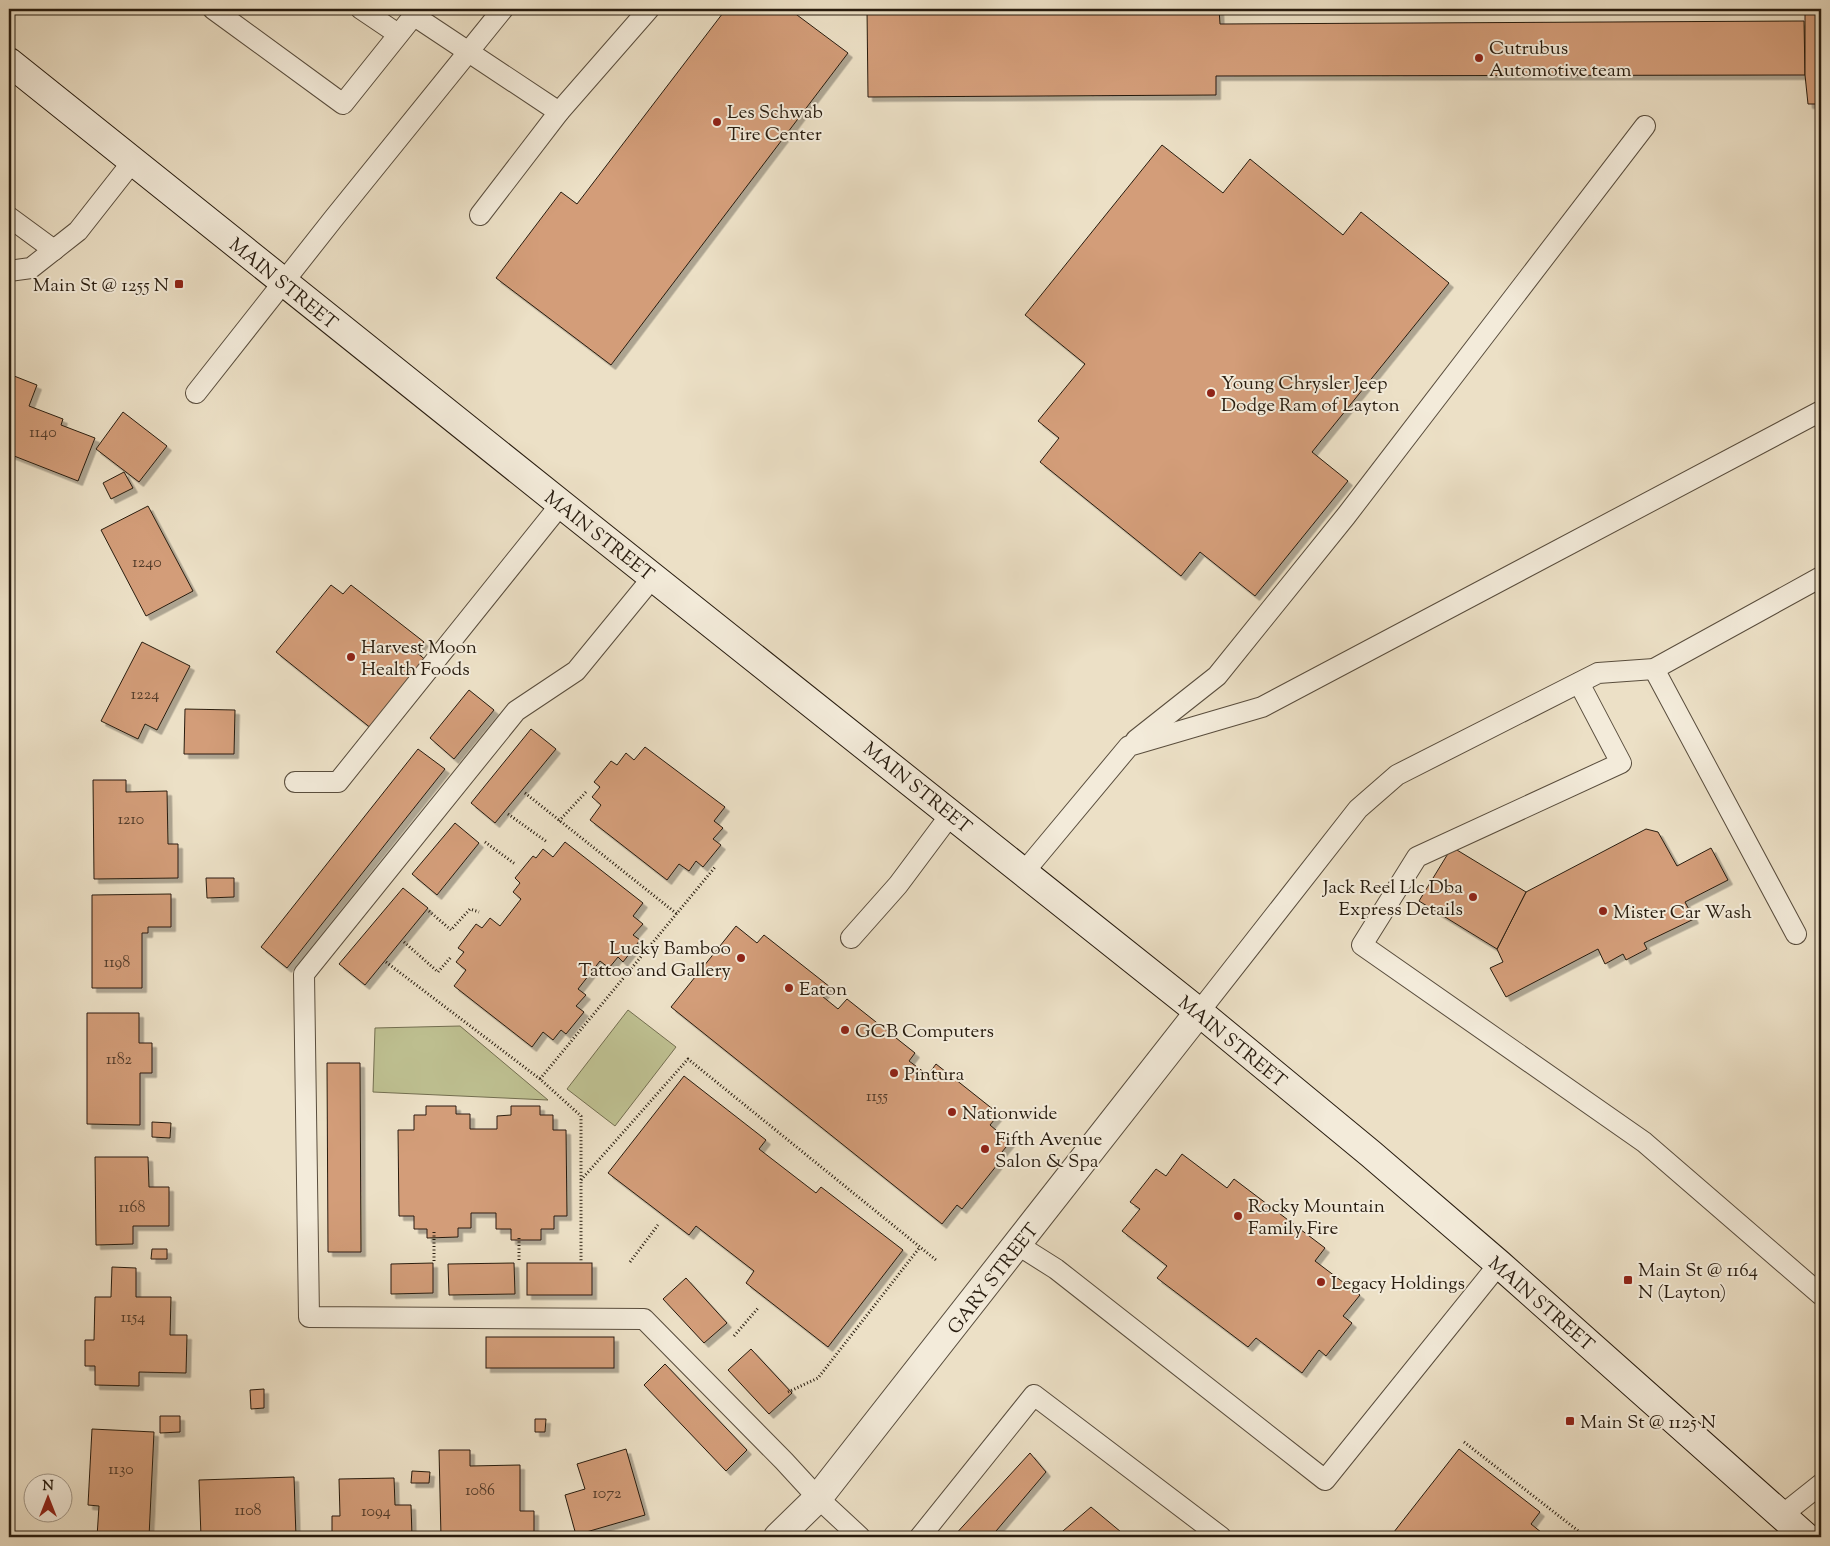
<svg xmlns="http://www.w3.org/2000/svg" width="1830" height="1546" viewBox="0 0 1830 1546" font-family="'Sorts Mill Goudy',serif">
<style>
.green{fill:#bec091;stroke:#736e50}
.building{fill:#d39d79;stroke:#281c0f;filter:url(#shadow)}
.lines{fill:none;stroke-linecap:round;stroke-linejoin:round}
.service-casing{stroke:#594d3d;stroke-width:22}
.minor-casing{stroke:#594d3d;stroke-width:30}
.secondary-casing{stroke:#281c0f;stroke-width:30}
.path{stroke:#281c0f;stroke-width:3;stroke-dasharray:1 2.5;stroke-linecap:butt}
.service{stroke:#f3ebda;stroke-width:20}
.minor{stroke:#f3ebda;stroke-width:28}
.secondary{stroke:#f3ebda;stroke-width:28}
.poi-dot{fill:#8f2418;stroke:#f3ebda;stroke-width:2}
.labels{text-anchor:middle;stroke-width:4;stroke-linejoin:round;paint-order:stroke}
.number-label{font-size:16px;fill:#533c2a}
.poi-label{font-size:19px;fill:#281c0f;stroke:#f3ebda;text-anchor:start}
.street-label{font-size:19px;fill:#281c0f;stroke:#f3ebda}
</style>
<defs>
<filter id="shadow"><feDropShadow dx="4.5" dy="4.5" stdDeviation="0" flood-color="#0004"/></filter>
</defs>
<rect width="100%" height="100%" fill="#ece0c6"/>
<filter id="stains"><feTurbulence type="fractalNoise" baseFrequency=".004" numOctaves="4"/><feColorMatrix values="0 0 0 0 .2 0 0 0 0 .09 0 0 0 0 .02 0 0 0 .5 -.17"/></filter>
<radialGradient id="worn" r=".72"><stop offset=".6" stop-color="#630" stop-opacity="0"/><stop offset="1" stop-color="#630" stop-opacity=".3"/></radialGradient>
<!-- green -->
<g class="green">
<polygon points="628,1010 676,1047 615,1126 567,1089"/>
<polygon points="460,1026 548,1100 373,1092 375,1028"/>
</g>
<!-- building -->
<g class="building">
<polygon points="726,9 789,9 848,53 611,365 496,278 561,192 577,204"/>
<polygon points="867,9 1219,9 1220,24 1804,21 1805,75 1216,76 1216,95 868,97"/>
<polygon points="1805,9 1821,9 1821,104 1808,104 1805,75"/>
<polygon points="1162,145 1223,193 1250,159 1343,235 1361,212 1449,283 1312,452 1348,481 1255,596 1200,552 1181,576 1040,462 1059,438 1038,421 1085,364 1025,315"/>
<polygon points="9,374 37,385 29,406 63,419 61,425 95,438 78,481 9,454"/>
<polygon points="123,412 167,446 139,482 96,449"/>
<polygon points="124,472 133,488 111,499 103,483"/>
<polygon points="148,506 193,591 146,616 101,530"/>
<polygon points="331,585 343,594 351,585 424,642 416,652 427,661 372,729 276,652"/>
<polygon points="142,642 190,666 157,730 145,724 138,739 101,721"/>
<polygon points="469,690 494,710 454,759 430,738"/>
<polygon points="185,709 235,710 234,754 184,754"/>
<polygon points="531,729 556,749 495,823 471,803"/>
<polygon points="645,747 725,807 714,821 723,828 713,839 721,845 703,867 696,861 689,871 679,864 667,880 590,820 601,805 592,797 600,787 594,782 611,761 617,765 626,753 634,760"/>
<polygon points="418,749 445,769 287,968 261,947"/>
<polygon points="93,780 126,780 126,792 167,791 168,844 178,844 178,878 94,879"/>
<polygon points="455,823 479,843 437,895 412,874"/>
<polygon points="1646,829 1658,832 1677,866 1711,848 1728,880 1685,902 1694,919 1644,943 1647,949 1626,960 1623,954 1605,964 1598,949 1506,997 1490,968 1503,962 1497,949 1526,892"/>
<polygon points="565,842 643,903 633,916 643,924 633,935 640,940 623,962 618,957 609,968 600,961 578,989 586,995 576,1006 584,1012 566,1034 561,1030 553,1040 543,1032 532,1047 454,986 466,970 456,962 464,952 458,948 476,924 482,928 490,918 500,926 521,899 513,892 520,883 515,878 533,856 536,858 543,849 553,857"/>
<polygon points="1452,847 1526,892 1497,949 1419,901"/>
<polygon points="206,878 234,878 234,897 207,898"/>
<polygon points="403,888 428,908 365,985 339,964"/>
<polygon points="171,894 171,927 148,927 148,933 142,933 142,988 92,988 92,895"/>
<polygon points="736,926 757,943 764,935 830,987 822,996 838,1009 847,999 915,1053 909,1061 928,1075 936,1064 999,1114 990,1125 1010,1142 998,1157 1001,1160 962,1209 957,1205 942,1224 671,1007"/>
<polygon points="87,1013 139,1013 139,1043 152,1043 152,1073 140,1073 140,1125 87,1124"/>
<polygon points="327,1063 360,1063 361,1252 328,1252"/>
<polygon points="684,1076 766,1140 759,1149 816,1193 821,1187 903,1250 828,1347 746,1283 754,1271 696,1226 689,1235 608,1173"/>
<polygon points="426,1106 456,1106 456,1114 470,1114 470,1129 497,1129 497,1116 511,1115 511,1106 540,1106 540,1115 553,1115 553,1130 566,1130 567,1216 554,1216 554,1229 541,1229 541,1240 511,1240 511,1229 496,1229 496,1213 471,1213 471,1228 458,1228 458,1237 427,1238 427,1229 414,1229 414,1216 399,1216 398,1130 414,1130 414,1115 426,1115"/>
<polygon points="152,1122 171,1123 170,1138 152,1137"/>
<polygon points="1182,1154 1227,1188 1234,1179 1325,1248 1315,1261 1360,1295 1343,1316 1352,1323 1326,1356 1319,1350 1302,1373 1256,1338 1248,1347 1157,1278 1167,1266 1122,1231 1140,1209 1130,1202 1156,1169 1166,1176"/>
<polygon points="95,1157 148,1157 149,1187 169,1187 169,1226 133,1226 133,1244 96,1245"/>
<polygon points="152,1249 167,1249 167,1259 151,1259"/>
<polygon points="433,1263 433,1293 391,1294 391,1264"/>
<polygon points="514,1263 515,1294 449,1295 448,1264"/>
<rect x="527" y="1263" width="65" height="32"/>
<polygon points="112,1267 136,1268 136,1297 171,1297 170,1335 187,1335 186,1373 139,1372 139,1386 95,1385 95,1366 85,1366 85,1340 94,1340 95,1297 111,1297"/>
<polygon points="686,1278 727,1323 704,1343 663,1299"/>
<rect x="486" y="1337" width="128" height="31"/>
<polygon points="751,1349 792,1393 769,1414 728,1370"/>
<polygon points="665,1364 747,1450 726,1471 644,1385"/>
<polygon points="264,1389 264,1408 251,1409 250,1390"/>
<polygon points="160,1416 180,1416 180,1432 160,1433"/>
<polygon points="535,1419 546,1419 545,1432 535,1432"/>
<polygon points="92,1429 154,1432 149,1537 97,1537 99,1506 88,1505"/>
<polygon points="626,1449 645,1515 576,1535 565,1495 585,1489 577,1464"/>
<polygon points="1459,1449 1540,1512 1531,1524 1547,1537 1390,1537"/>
<polygon points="439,1450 470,1450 470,1466 520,1465 520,1511 534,1511 534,1537 441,1537"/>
<polygon points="1030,1453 1046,1472 991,1537 953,1537"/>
<polygon points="412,1471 430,1472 429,1483 411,1483"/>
<polygon points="294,1477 296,1537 201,1537 199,1480"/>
<polygon points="394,1478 395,1505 411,1505 412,1537 332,1537 332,1516 340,1516 339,1479"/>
<polygon points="1091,1507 1127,1537 1056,1537"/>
</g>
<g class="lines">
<!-- service casing -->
<g class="service-casing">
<g id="service">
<polyline points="213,9 343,104 419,9"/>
<polyline points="361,9 398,34"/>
<polyline points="413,15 559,112"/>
<polyline points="480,215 559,112 649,9"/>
<polyline points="9,217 54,250"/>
<polyline points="9,271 31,268 78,231 133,161"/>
<polyline points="196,393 334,218 503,9"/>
<polyline points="653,577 576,671 516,711 304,974 309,1317 644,1319 784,1461 818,1498 860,1537"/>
<polyline points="1654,669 1796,934"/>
<polyline points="1579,683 1621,763 1417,857 1362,945 1644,1142 1821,1295"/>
<polyline points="1136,740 1217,676 1346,516 1645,126"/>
<polyline points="295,782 338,782 561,504"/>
<polyline points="1024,872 1129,746 1262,707 1821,411"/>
<polyline points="851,938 898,885 951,814"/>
<polyline points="1199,1012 1358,809 1397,775 1598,673 1654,669 1821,577"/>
<polyline points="1018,1245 1056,1269 1325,1480 1499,1264"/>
<polyline points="1782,1515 1821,1484"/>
<polyline points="920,1537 1034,1395 1221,1537"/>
</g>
</g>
<!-- minor casing -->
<g class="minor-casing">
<polyline id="minor" points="778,1537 818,1498 1199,1012"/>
</g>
<!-- secondary casing -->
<g class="secondary-casing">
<polyline id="secondary" points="9,62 561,504 1199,1012 1371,1154 1499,1264 1806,1537"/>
</g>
<!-- path -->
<g class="path">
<polyline points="525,793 677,914"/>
<polyline points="508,814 547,842"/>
<polyline points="559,821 586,792"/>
<polyline points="485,842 515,864"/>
<polyline points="429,911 451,930 470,909 479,912"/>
<polyline points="404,942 438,972 451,957"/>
<polyline points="386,962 540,1079 581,1116 581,1262"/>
<polyline points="540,1079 716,866"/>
<polyline points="581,1180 688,1059 936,1260"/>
<polyline points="434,1232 434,1261"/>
<polyline points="519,1238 519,1261"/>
<polyline points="630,1262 658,1225"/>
<polyline points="734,1336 759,1307"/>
<polyline points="788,1392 818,1378 920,1247"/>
<polyline points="1464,1442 1586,1537"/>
</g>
<!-- service -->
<use href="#service" class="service"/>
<!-- minor -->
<use href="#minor" class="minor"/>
<!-- secondary -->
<use href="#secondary" class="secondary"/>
</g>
<!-- markers -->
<g class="poi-dot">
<circle cx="1479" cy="58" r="5"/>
<circle cx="717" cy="122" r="5"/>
<rect x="174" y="279" width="10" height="10" rx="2.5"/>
<circle cx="1211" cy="393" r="5"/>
<circle cx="351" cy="657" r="5"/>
<circle cx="1473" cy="897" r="5"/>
<circle cx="1603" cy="911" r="5"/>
<circle cx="741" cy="958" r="5"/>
<circle cx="789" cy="988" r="5"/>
<circle cx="845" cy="1030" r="5"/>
<circle cx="894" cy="1073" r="5"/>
<circle cx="952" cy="1112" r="5"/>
<circle cx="985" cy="1149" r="5"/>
<circle cx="1238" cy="1216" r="5"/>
<rect x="1623" y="1275" width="10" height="10" rx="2.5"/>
<circle cx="1321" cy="1282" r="5"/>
<rect x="1565" y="1416" width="10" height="10" rx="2.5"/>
</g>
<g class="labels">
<!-- number labels -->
<g class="number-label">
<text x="43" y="437">1140</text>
<text x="147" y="567">1240</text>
<text x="145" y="699">1224</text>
<text x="131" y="824">1210</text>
<text x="117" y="967">1198</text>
<text x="119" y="1064">1182</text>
<text x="877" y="1101">1155</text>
<text x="132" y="1212">1168</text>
<text x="133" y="1322">1154</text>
<text x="121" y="1474">1130</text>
<text x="480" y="1495">1086</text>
<text x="607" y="1498">1072</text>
<text x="248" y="1515">1108</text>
<text x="376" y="1516">1094</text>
</g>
<!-- poi labels -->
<g class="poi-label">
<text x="1489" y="54">Cutrubus<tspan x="1489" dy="22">Automotive team</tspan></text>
<text x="727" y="118">Les Schwab<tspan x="727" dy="22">Tire Center</tspan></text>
<text x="169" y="291" text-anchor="end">Main St @ 1255 N</text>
<text x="1221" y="389">Young Chrysler Jeep<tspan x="1221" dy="22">Dodge Ram of Layton</tspan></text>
<text x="361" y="653">Harvest Moon<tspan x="361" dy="22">Health Foods</tspan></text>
<text x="1463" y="893" text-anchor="end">Jack Reel Llc Dba<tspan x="1463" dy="22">Express Details</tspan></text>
<text x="1613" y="918">Mister Car Wash</text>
<text x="731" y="954" text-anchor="end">Lucky Bamboo<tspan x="731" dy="22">Tattoo and Gallery</tspan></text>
<text x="799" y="995">Eaton</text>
<text x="855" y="1037">GCB Computers</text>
<text x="904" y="1080">Pintura</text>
<text x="962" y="1119">Nationwide</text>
<text x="995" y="1145">Fifth Avenue<tspan x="995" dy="22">Salon &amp; Spa</tspan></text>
<text x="1248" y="1212">Rocky Mountain<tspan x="1248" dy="22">Family Fire</tspan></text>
<text x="1638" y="1276">Main St @ 1164<tspan x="1638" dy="22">N (Layton)</tspan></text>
<text x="1331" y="1289">Legacy Holdings</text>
<text x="1580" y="1428">Main St @ 1125 N</text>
</g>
<!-- street labels -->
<g class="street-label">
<text transform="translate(284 283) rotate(39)" y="7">MAIN STREET</text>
<text transform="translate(600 535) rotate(38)" y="7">MAIN STREET</text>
<text transform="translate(918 787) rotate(39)" y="7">MAIN STREET</text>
<text transform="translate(1233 1041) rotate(39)" y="7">MAIN STREET</text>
<text transform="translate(992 1278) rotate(-52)" y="7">GARY STREET</text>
<text transform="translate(1542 1303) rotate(41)" y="7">MAIN STREET</text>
</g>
</g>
<!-- margin -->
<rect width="1830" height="1546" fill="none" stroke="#ece0c6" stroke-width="30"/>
<rect x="10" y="10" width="1810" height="1526" fill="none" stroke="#281c0f" stroke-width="2.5"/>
<rect x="15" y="15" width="1800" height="1516" fill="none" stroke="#281c0f"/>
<!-- north arrow -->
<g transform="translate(48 1498)"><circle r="24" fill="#f3ebda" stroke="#a29889"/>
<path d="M0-4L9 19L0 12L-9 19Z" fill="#8f2418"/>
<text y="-8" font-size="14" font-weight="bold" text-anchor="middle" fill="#281c0f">N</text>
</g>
<rect width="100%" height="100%" filter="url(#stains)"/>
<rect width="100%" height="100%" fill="url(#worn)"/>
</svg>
